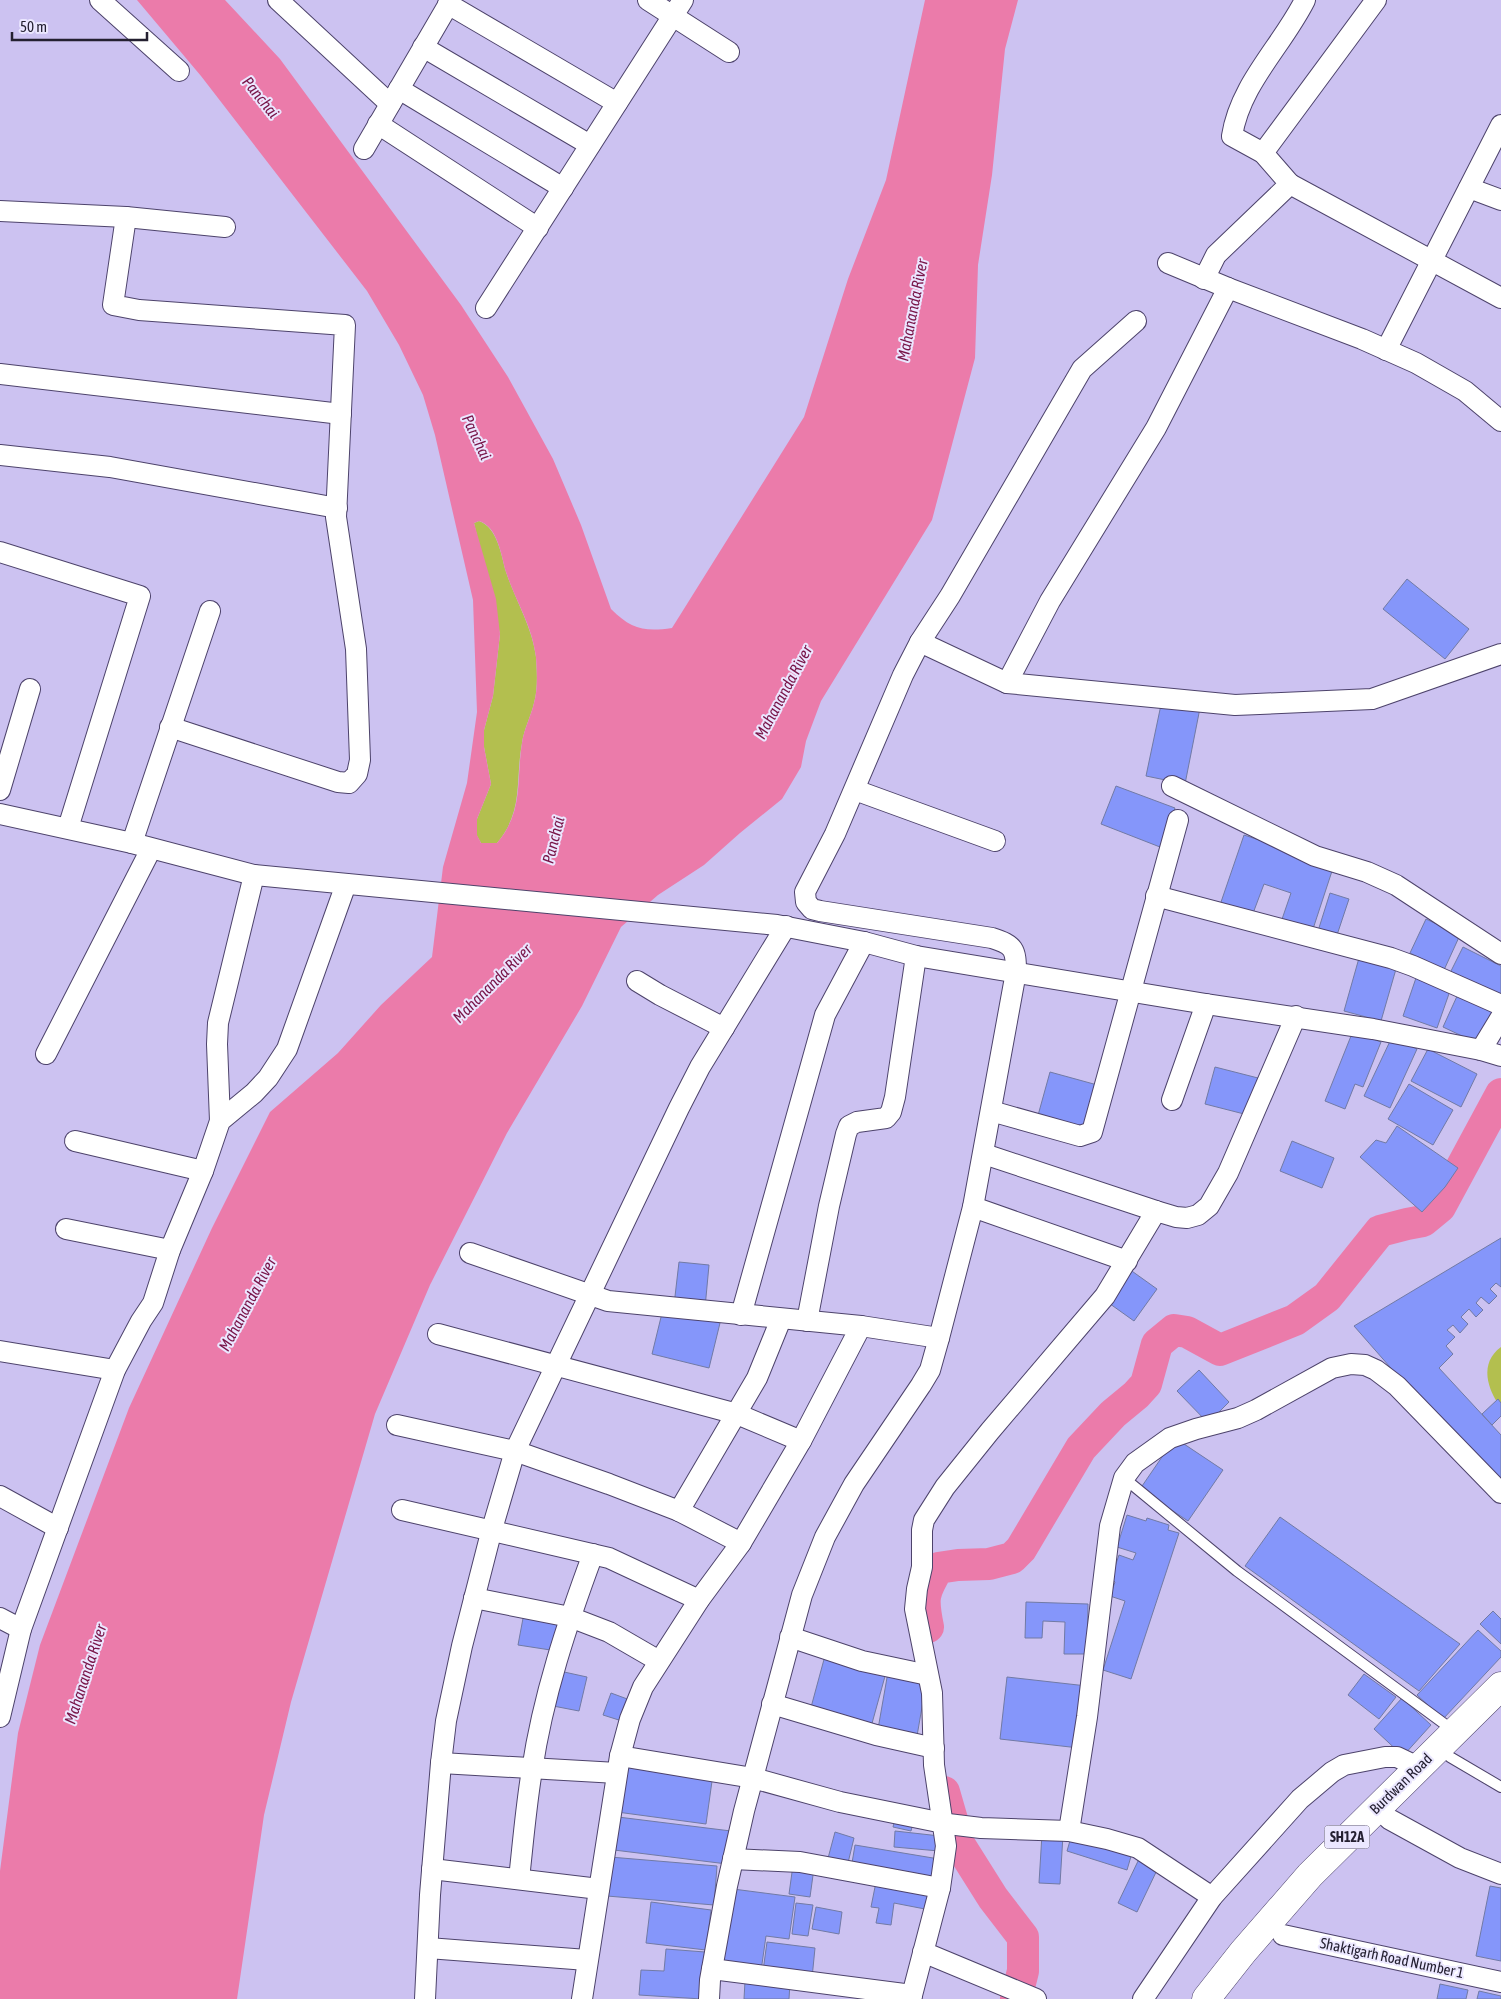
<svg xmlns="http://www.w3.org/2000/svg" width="1501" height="1999" viewBox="0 0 1501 1999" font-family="'Asap Condensed',sans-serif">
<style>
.green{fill:#b3bf4f}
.water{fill:#eb7baa;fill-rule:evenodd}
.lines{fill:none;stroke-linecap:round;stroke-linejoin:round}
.river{stroke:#eb7baa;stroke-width:32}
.building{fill:#8596fa;stroke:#717aa5}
.service-casing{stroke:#4d436b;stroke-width:12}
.minor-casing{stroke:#4d436b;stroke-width:22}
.primary-casing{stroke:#4d436b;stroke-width:29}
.service{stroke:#fff;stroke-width:10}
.minor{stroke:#fff;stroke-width:20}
.primary{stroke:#fff;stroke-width:28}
.labels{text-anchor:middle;stroke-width:4;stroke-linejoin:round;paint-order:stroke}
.shield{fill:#ebe7ff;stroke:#605c6f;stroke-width:1}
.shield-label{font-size:14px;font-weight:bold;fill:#242031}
.street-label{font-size:15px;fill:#242031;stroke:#ebe7ff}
.water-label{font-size:16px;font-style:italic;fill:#781448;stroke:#ebe7ff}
</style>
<rect width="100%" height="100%" fill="#ccc2f1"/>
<!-- green -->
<g class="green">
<path d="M479 521C498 528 501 555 506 572 516 602 532 626 536 657 537 672 538 689 534 703 531 716 524 729 522 743 515 781 524 811 497 843H481L477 836V819L491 784 484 747V730L493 696 500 634 474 523Z"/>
<path d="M1501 1347V1408C1487 1389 1479 1363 1501 1347Z"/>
</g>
<!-- water -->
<path class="water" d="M137 0H225L280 59 461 305 508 377 553 459 581 525 611 609C631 629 644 632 672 628L804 417 848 279 886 180 925 0H1018L1005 49 992 175 978 265 975 358 932 520 821 701 806 741 801 767 782 799 740 833 704 865 658 895 621 927 582 1006 507 1133 430 1285 375 1414 291 1702 264 1815 237 1999H0V1871L18 1733 40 1645 129 1408 212 1228 270 1112 338 1053 381 1005 432 957 443 867 467 783 477 712 473 600 435 435 423 395 399 345 367 291 201 76ZM479 521C498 527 501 555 506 572 516 602 532 625 536 657 537 672 538 689 534 703 531 716 524 729 522 743 516 781 524 811 497 843H481L477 835V819L491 784 484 747V730L493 696 500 634 496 599 474 523Z"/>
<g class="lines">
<!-- river -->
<g class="river">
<path d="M928 1627C922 1598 923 1593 938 1568L958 1565 989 1564 1012 1558 1021 1549 1081 1448 1113 1414 1136 1395 1146 1384 1157 1344 1174 1330 1187 1332 1220 1350 1295 1320 1327 1297 1380 1231 1407 1224 1423 1221 1440 1207 1501 1094"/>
<polyline points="944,1792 959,1844 993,1898 1023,1937 1023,1971 1016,1999"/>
</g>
</g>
<!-- building -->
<g class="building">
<polygon points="1407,579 1469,629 1445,659 1383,609"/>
<polygon points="1162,700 1200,708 1185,784 1146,776"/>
<polygon points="1116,786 1175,808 1160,847 1101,824"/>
<polygon points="1244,835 1334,865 1311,935 1280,925 1291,893 1264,884 1252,916 1220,905"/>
<polygon points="1330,893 1349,899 1336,938 1318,931"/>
<polygon points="1426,919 1460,935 1444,970 1410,953"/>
<polygon points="1463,947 1501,966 1501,999 1450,973"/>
<polygon points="1359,958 1396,969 1381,1021 1344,1011"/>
<polygon points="1417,975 1451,988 1437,1028 1403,1016"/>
<polygon points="1458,994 1493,1010 1477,1043 1443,1027"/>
<polygon points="1353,1031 1381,1042 1363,1087 1355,1084 1345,1109 1325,1101"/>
<polygon points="1392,1037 1417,1049 1390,1108 1364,1096"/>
<polygon points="1428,1049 1477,1074 1461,1107 1411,1081"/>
<polygon points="1215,1067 1258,1078 1248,1115 1205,1104"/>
<polygon points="1050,1072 1101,1086 1088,1132 1037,1119"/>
<polygon points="1409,1084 1453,1110 1433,1145 1388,1119"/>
<polygon points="1397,1126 1458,1168 1445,1187 1422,1212 1360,1157 1376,1140 1386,1143"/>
<polygon points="1292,1141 1334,1158 1322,1188 1280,1171"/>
<polygon points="1501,1238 1501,1287 1496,1283 1490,1289 1497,1296 1489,1304 1481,1297 1476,1303 1483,1310 1476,1317 1469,1309 1461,1317 1468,1324 1460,1333 1453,1325 1447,1330 1455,1337 1446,1346 1453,1354 1439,1368 1501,1435 1501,1482 1440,1424 1354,1326"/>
<polygon points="679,1262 709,1265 705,1308 674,1305"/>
<polygon points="1129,1269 1157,1289 1134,1321 1106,1301"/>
<polygon points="663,1309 720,1323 709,1368 652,1354"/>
<polygon points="1199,1370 1229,1402 1208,1423 1177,1391"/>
<polygon points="1498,1399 1501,1403 1501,1416 1492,1425 1482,1414"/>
<polygon points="1175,1438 1223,1470 1188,1521 1140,1489"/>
<polygon points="1127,1515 1146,1521 1147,1518 1169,1525 1168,1530 1179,1533 1131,1679 1103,1670 1125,1601 1110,1596 1115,1582 1111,1578 1119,1555 1133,1560 1136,1553 1117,1547"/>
<polygon points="1280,1517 1460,1644 1419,1691 1245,1566"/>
<polygon points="1026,1602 1088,1604 1087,1654 1064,1654 1065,1622 1043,1621 1042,1638 1025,1638"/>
<polygon points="1493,1611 1501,1619 1501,1644 1480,1624"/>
<polygon points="524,1613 563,1619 557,1651 518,1645"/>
<polygon points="1478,1630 1501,1651 1501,1657 1443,1719 1417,1695"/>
<polygon points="826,1652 887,1669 871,1727 810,1711"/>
<polygon points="555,1670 587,1677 579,1711 548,1705"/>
<polygon points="888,1672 927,1678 917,1736 878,1729"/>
<polygon points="1364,1674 1396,1697 1379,1719 1348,1695"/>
<polygon points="1007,1677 1087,1686 1079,1748 1000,1739"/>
<polygon points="611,1693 630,1700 622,1721 603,1715"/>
<polygon points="1402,1698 1431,1725 1403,1756 1374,1729"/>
<polygon points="625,1761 713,1774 706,1824 617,1812"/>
<polygon points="896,1815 914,1819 911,1831 893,1827"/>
<polygon points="618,1817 731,1831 727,1864 614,1850"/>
<polygon points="895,1831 940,1836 939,1851 894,1847"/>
<polygon points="835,1832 854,1838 847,1867 827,1862"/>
<polygon points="1042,1834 1063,1835 1060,1884 1039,1883"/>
<polygon points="1072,1834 1132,1853 1127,1870 1067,1851"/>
<polygon points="855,1845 939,1859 935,1883 851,1869"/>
<polygon points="610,1857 717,1866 714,1905 607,1896"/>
<polygon points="1139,1859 1158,1868 1137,1912 1118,1903"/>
<polygon points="793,1865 814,1868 810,1897 789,1894"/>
<polygon points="876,1882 933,1892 930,1910 894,1903 891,1925 876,1923 879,1908 871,1907"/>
<polygon points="1490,1886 1501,1888 1501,1961 1476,1956"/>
<polygon points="733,1889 795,1897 789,1939 766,1936 761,1971 723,1966"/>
<polygon points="651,1902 711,1910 706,1950 646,1943"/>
<polygon points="796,1903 813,1905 808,1936 792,1934"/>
<polygon points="816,1907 842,1912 839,1934 812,1929"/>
<polygon points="767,1942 815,1948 812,1978 763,1971"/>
<polygon points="666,1949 705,1952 702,1999 639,1995 641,1970 664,1971"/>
<polygon points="745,1981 790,1983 789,1999 744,1999"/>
<polygon points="1440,1984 1468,1990 1466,1999 1437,1999"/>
<polygon points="1479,1991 1501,1996 1501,1999 1477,1999"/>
</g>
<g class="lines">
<!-- service casing -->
<g class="service-casing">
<g id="service">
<polyline points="1124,1478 1237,1571 1454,1731"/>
<polyline points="1450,1757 1501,1787"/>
</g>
</g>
<!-- minor casing -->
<g class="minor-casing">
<g id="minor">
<polyline points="100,0 179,71"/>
<polyline points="278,0 390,104"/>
<polyline points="648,0 729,52"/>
<polyline points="448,4 617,103"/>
<polyline points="423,47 590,145"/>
<polyline points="399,89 563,188"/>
<polyline points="378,124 538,228"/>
<polyline points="364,149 451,0"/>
<polyline points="1263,153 1376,0"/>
<polyline points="1290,184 1501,298"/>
<polyline points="1469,188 1501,200"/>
<polyline points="0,211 126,217 225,227"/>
<polyline points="126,217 113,305 139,310 345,325 336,517 356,649 360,760 357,774 349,783 338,782 170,727"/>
<polyline points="1168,263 1228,288 1362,339 1416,363 1465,391 1501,421"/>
<path d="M1204 279 1216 255 1290 184 1263 153 1232 136C1240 84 1282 46 1305 0"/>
<polyline points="486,308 683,0"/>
<polyline points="1386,350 1501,125"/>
<polyline points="0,374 341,414"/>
<polyline points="0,455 110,467 337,508"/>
<polyline points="0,552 140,596 68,828"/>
<polyline points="920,642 1007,683 1235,705 1372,699 1501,654"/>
<polyline points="1007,683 1050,601 1156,428 1228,288"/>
<polyline points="1172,786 1315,856 1367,872 1396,885 1501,954"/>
<polyline points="0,790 30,689"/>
<polyline points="855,790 995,841"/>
<polyline points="0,814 132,843 254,875 777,925 864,942 916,956 1206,1004 1373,1029 1481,1050 1501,1056"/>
<polyline points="132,843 210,611"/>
<polyline points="1156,896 1391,958 1413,966 1501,1005"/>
<polyline points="637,981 660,995 724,1028"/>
<polyline points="1481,1050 1501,1017"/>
<polyline points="46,1054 151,849"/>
<polyline points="1172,1100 1206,1004"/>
<polyline points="991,1111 1080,1136 1092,1132 1178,820"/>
<polyline points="220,1121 217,1044 218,1023 254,875"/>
<polyline points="75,1141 203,1171"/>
<polyline points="984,1154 1156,1211 1176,1217 1187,1218 1198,1215 1209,1206 1228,1173 1296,1016"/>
<polyline points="973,1207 1127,1261"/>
<polyline points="66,1229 170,1250"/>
<polyline points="470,1253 608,1301 861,1326 939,1338"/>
<polyline points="741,1315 825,1015 864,942"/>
<polyline points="807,1321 829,1206 846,1134 849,1126 857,1122 886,1118 891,1112 895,1097 916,956"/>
<polyline points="438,1334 737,1414 801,1441"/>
<polyline points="0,1351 115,1370"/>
<polyline points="397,1425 515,1451 609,1484 679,1511 741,1543"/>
<polyline points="0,1496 58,1528"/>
<polyline points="402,1510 609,1558 699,1600"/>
<polyline points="679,1511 757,1378 781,1319"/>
<polyline points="474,1598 570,1617 609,1632 659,1661"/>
<polyline points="0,1618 21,1629"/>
<polyline points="790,1637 862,1661 928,1675"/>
<polyline points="772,1704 876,1735 934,1748"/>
<polyline points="0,1717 21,1629 115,1370 141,1321 153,1303 170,1250 203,1171 220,1121 254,1093 268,1078 287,1049 346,884"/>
<polyline points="620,1756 753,1778 840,1802 948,1824 981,1828 1069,1831 1107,1839 1138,1848 1212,1897"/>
<polyline points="441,1763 617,1773"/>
<polyline points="1389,1819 1460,1858 1501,1874"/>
<polyline points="1069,1831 1087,1717 1110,1526 1124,1478 1135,1463 1170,1438 1196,1429 1238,1418 1256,1410 1332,1368 1351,1364 1365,1365 1376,1370 1397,1386 1501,1493"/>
<polyline points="733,1859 800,1862 940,1888"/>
<polyline points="432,1869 599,1889"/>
<path d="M519 1879C523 1843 526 1806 532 1770 543 1696 567 1624 593 1554"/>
<polyline points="1283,1935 1501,1982"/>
<polyline points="428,1948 587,1960"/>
<polyline points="923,1952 1036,1999"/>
<polyline points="712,1969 912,1995"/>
<polyline points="425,1999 430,1895 441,1763 446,1721 462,1646 492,1529 515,1451 679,1108 700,1067 786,926"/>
<polyline points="582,1999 620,1756 630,1719 643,1687 699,1600 741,1543 801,1441 861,1326"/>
<path d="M709 1999 710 1980 727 1886 744 1811 802 1595 825 1537 854 1484 921 1385 930 1370 939 1338 973 1207 1016 972C1016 949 1014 945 992 938L820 911 812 909 806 902 805 892 835 834 903 675 920 642 950 596 1082 369 1136 321"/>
<polyline points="911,1999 940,1888 946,1846 934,1765 932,1693 915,1609 917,1589 922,1567 922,1530 924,1520 945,1487 990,1431 1105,1296 1156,1211"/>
<polyline points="1143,1999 1212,1897 1300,1799 1332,1772 1344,1765 1385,1757 1397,1757 1418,1767"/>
</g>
</g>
<!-- primary casing -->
<g class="primary-casing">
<polyline id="primary" points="1206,1999 1243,1952 1310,1875 1501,1686"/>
</g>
<!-- service -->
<use href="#service" class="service"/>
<!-- minor -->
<use href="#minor" class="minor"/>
<!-- primary -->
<use href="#primary" class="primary"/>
</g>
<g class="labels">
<!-- shield labels -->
<rect class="shield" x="1324.5" y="1825.5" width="45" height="23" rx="4"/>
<g class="shield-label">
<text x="1347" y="1842">SH12A</text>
</g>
<!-- street labels -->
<g class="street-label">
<text transform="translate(1401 1784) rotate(-44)" y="5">Burdwan Road</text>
<text transform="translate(1392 1958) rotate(12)" y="5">Shaktigarh Road Number 1</text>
</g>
<!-- water labels -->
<g class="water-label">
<text transform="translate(261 97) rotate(51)" y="6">Panchai</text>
<text transform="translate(912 310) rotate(-79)" y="6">Mahananda River</text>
<text transform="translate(477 437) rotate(65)" y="6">Panchai</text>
<text transform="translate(783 692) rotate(-62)" y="6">Mahananda River</text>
<text transform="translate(553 840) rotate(-76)" y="6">Panchai</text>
<text transform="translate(492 983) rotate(-45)" y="6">Mahananda River</text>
<text transform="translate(247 1304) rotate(-62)" y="6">Mahananda River</text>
<text transform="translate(85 1674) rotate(-72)" y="6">Mahananda River</text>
</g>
</g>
<!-- scale -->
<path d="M12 32v8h135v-8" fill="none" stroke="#242031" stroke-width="2.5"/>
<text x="20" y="32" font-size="15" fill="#242031" stroke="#ebe7ff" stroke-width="4" paint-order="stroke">50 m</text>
</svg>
